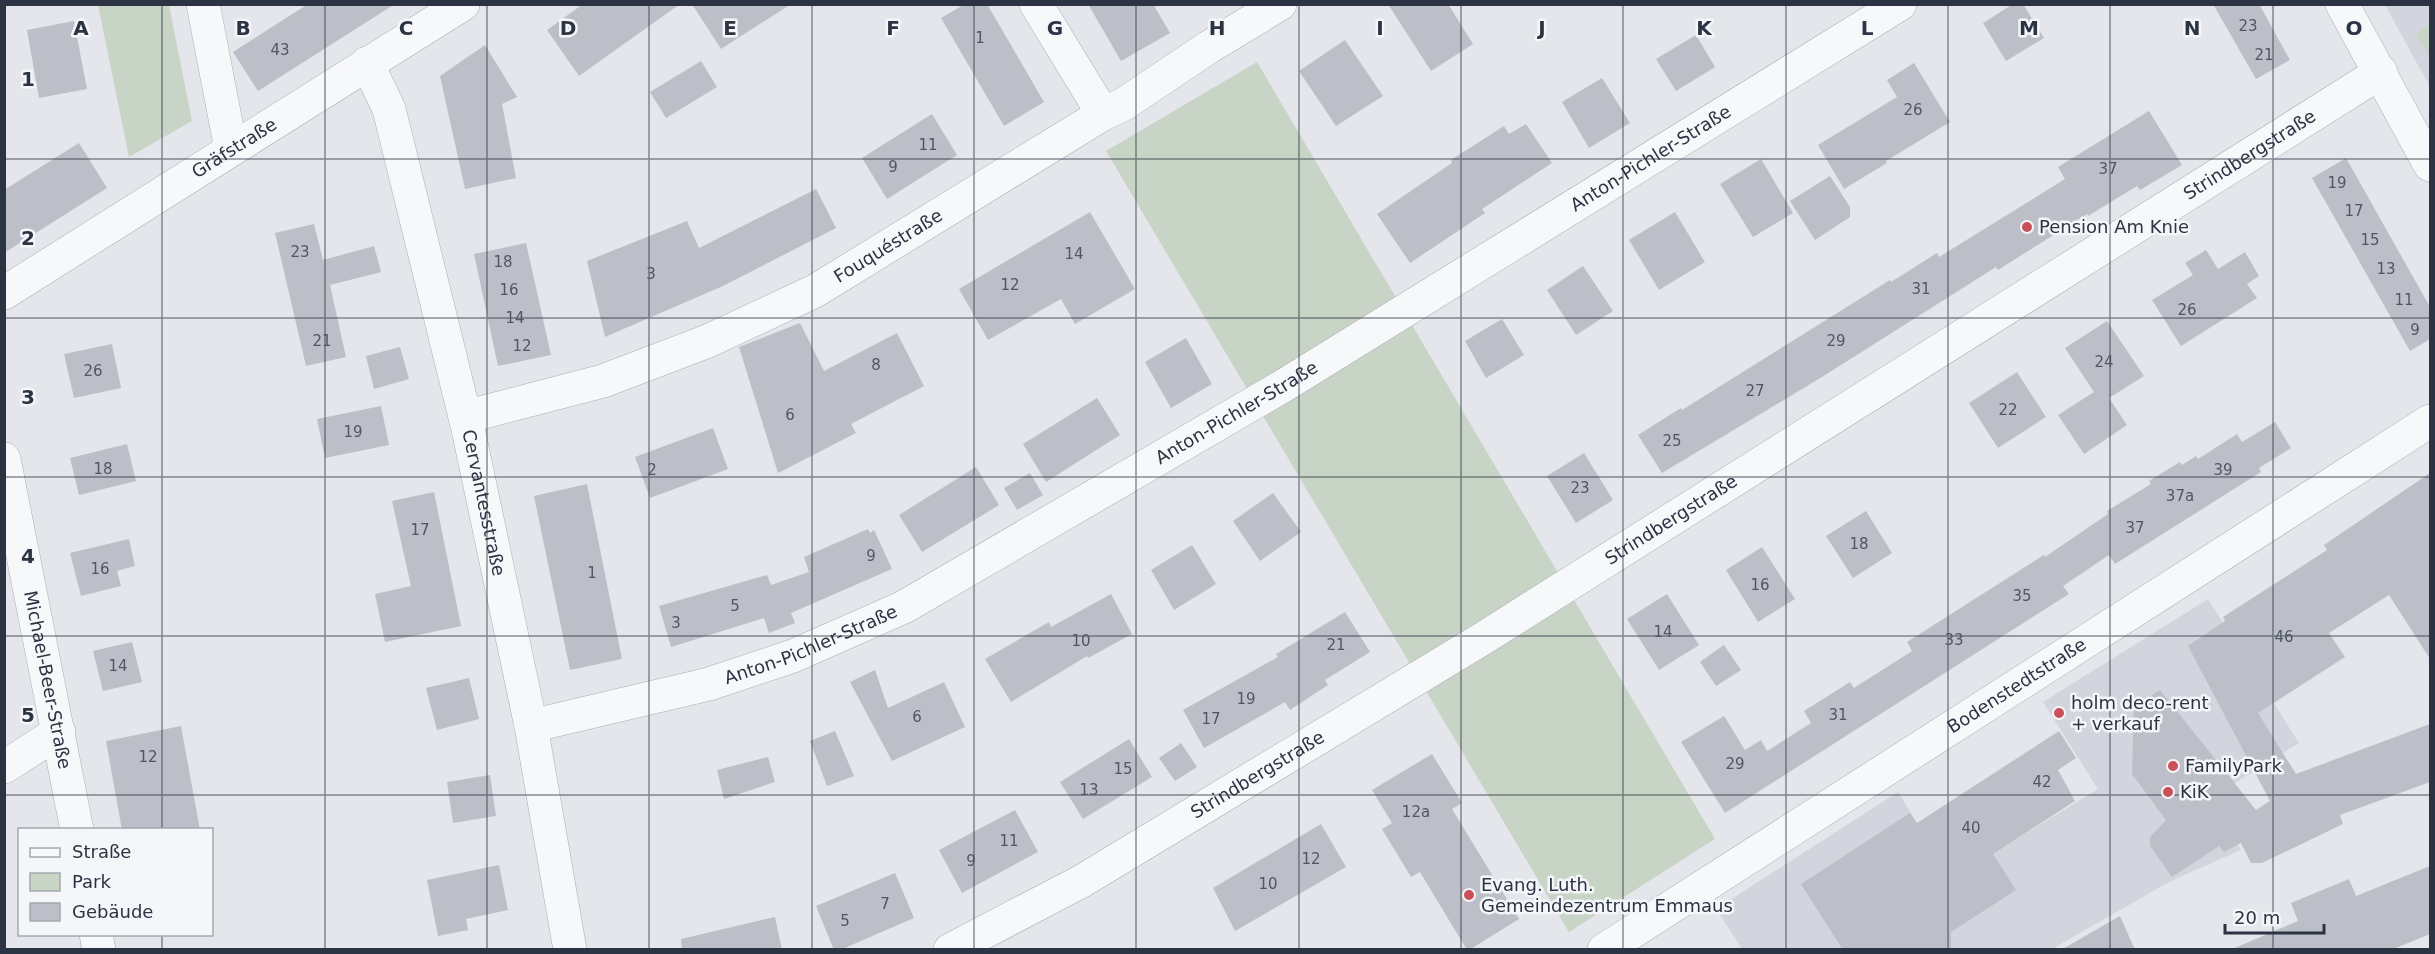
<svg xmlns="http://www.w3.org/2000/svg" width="2435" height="954" viewBox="0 0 2435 954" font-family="'DejaVu Sans',sans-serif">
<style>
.built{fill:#d2d5dd}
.green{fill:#c8d5c6}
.building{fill:#bcbfc8}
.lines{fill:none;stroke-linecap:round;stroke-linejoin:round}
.minor-casing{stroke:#a9adb5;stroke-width:34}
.minor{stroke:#f7f8fa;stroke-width:33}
.grid{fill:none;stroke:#2c3343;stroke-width:1.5;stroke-opacity:0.55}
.poi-dot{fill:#c95058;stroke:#f4f6f9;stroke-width:2}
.labels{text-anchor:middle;stroke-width:5;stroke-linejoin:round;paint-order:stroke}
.number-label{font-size:15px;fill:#505664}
.street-label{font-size:18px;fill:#2c3343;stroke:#f4f6f9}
.poi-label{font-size:18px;fill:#2c3343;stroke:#f4f6f9;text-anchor:start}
.grid-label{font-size:20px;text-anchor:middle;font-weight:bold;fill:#2c3343;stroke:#f4f6f9;stroke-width:5;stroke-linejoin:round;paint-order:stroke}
</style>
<rect width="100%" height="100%" fill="#e4e6eb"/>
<!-- built -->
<g class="built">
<polygon points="2385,5 2430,5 2430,87"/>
<polygon points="2208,599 2299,743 2214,796 2241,850 2169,882 2052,949 1742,949 1716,909 1898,792 1917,823 1992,854 2098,789 2043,702"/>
</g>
<!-- green -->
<g class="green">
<polygon points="98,5 169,5 192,121 129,157"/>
<polygon points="2430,24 2430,56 2415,35"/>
<polygon points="1257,62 1715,839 1569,932 1106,151"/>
</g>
<!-- building -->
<g class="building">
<polygon points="308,4 395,4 258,91 233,52"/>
<polygon points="583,4 680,4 579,76 547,30"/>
<polygon points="692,4 791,4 721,49"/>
<polygon points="965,4 987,4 1044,102 1004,126 941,18"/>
<polygon points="1088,4 1153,4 1170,33 1121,61"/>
<polygon points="1388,4 1448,4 1473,44 1431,71"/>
<polygon points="2013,4 2023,4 2044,38 2006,61 1983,23"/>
<polygon points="2213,4 2259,4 2290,60 2256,79"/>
<polygon points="74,21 87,89 39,98 27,30"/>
<polygon points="1696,35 1715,67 1676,91 1656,59"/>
<polygon points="1345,40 1383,96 1336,126 1299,71"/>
<polygon points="485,45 517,97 502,104 516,178 465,189 440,76"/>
<polygon points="701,61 717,87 666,118 650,92"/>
<polygon points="1914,63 1950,122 1886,161 1887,163 1844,189 1818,145 1897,97 1887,80"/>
<polygon points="1602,78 1630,123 1589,148 1562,102"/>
<polygon points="2149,111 2182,165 2140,190 2137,186 2088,216 2087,214 1998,270 1996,267 1822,377 1662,473 1638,435 1681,408 1682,410 1890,280 1891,282 1937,253 1939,257 2065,179 2058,167"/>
<polygon points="932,114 957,155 887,199 862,158"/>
<polygon points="1526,124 1552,163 1482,209 1485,213 1410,263 1377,214 1452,163 1451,160 1504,126 1509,134"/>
<polygon points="79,143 107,188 4,253 4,190"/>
<polygon points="2346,158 2430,307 2430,339 2410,351 2312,178"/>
<polygon points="1761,159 1793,213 1753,237 1720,184"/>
<polygon points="1830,176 1850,207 1850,217 1815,240 1790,201"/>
<polygon points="816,189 836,228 723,286 605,337 587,261 687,221 699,248"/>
<polygon points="1090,212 1135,289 1075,324 1061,299 988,340 959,289"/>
<polygon points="1675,212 1705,262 1659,290 1629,240"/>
<polygon points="314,224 323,260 374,246 381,272 330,285 346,357 306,366 275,233"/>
<polygon points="526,243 551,355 498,366 474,254"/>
<polygon points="2206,250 2218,269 2245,252 2259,276 2247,284 2257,298 2181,346 2152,300 2193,275 2185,263"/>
<polygon points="1583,266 1613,311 1576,335 1547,290"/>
<polygon points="1502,319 1524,355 1486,378 1465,341"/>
<polygon points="2107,321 2144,376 2109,398 2127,425 2084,454 2058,415 2094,392 2065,348"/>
<polygon points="800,323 824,371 897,333 924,386 851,424 856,433 778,473 739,347"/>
<polygon points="1186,338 1212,384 1171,408 1145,362"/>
<polygon points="112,344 121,388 74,398 64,354"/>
<polygon points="400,347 409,379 374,389 366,356"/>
<polygon points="2017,372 2046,417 1998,448 1969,403"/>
<polygon points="1097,398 1120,435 1046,482 1023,444"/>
<polygon points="381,406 389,445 325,458 317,419"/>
<polygon points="2275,422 2291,448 2259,468 2261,472 2115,564 2109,555 2063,586 2069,594 1725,813 1681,742 1724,716 1745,750 1761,740 1767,751 1811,723 1804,711 1850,682 1854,688 1912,651 1907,642 2044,555 2045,557 2108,514 2107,511 2151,484 2149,481 2180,462 2182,465 2196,456 2198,459 2237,434 2242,442"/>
<polygon points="713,428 728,469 650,498 635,457"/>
<polygon points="127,444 136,481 79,495 70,458"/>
<polygon points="1584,453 1613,500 1576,523 1547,476"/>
<polygon points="976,467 999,505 922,552 899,515"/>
<polygon points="1030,473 1043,495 1017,510 1004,488"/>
<polygon points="2430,473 2430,659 2389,595 2329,633 2345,657 2258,713 2296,774 2430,724 2430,782 2340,815 2343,824 2262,863 2251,863 2241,843 2224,852 2219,846 2172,877 2150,846 2150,837 2166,820 2132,774 2134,706 2160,690 2256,810 2270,801 2188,646 2225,621 2223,617 2327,550 2324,545"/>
<polygon points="587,484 622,659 570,670 534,496"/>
<polygon points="434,492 461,626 385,642 375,594 411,586 392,501"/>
<polygon points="1273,493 1301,532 1260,561 1233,521"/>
<polygon points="1866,511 1892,553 1853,578 1826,536"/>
<polygon points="868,529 870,533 874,530 892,569 791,613 795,623 769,633 764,618 671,647 659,606 767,575 771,585 809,572 804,557"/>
<polygon points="129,539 135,566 117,571 121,586 81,596 70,553"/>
<polygon points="1192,545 1216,584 1174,610 1151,570"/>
<polygon points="1762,547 1795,599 1758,622 1726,570"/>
<polygon points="1111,594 1132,634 1088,658 1087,656 1011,702 985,659 1049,622 1051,627"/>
<polygon points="1667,594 1699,645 1659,670 1627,619"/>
<polygon points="1345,612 1370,652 1325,680 1328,685 1290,710 1285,702 1204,748 1183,710 1278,657 1276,654"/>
<polygon points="132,642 142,682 103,691 93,651"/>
<polygon points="1724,645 1741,670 1716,686 1700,662"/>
<polygon points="875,670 888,708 944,682 965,727 892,761 850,682"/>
<polygon points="469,678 479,719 437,730 426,688"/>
<polygon points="181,726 200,830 122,830 106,741"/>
<polygon points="835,731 854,776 827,786 810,741"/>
<polygon points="2059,731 2076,758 2058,770 2075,801 1993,854 2016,890 1951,932 1951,950 1843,950 1801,884 1910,813 1917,823"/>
<polygon points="1129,739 1152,777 1083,819 1060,782"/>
<polygon points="1181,743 1197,767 1175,781 1159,758"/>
<polygon points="1432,754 1462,803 1452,809 1519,919 1469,950 1467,950 1420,872 1411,877 1382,829 1392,823 1372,790"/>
<polygon points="768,757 775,782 724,799 717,770"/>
<polygon points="490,775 496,816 453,823 447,782"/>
<polygon points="1015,810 1038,852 962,893 939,850"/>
<polygon points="1321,824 1346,867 1235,931 1213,888"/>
<polygon points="499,865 508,910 466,919 468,930 438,936 427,880"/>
<polygon points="2430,866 2430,934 2391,950 2230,950 2298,921 2291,903 2349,879 2356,896"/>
<polygon points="895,873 914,918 840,950 834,950 816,906"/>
<polygon points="2120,916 2135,950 2061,950"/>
<polygon points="775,917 782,950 682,950 681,939"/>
</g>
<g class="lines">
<!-- minor casing -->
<g class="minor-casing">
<g id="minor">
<polyline points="203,4 231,149"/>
<polyline points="1036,4 1103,114"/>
<polyline points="2342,4 2430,165"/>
<path id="s1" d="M367 63 389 109 468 429 531 726 570 950"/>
<path id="s2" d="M4 293 463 4"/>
<path id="s3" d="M465 417 603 381 708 341 815 291 1103 114 1124 104 1209 47 1280 4"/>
<path id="s4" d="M4 459 77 830"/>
<path id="s5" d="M531 726 709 684 793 656 904 607 1283 386 1900 4"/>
<polyline points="4,767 59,732"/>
<polyline points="96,934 99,950"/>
<path id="s6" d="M950 950 1082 881 1482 639 2381 72"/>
<path id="s7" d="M1604 950 2430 421"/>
</g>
</g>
<!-- minor -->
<use href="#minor" class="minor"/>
</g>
<!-- grid -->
<path class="grid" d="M162 4V830M325 4V950M487 4V950M649 4V950M812 4V950M974 4V950M1136 4V950M1299 4V950M1461 4V950M1623 4V950M1786 4V950M1948 4V950M2110 4V950M2273 4V950M4 159H2430M4 318H2430M4 477H2430M4 636H2430M4 795H2430M162 934V950"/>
<!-- markers -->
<g class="poi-dot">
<circle cx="2027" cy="227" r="6"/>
<circle cx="2059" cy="713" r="6"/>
<circle cx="2173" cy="766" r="6"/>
<circle cx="2168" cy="792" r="6"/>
<circle cx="1469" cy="895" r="6"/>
</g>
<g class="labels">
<!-- number labels -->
<g class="number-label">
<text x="2248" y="31">23</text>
<text x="980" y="43">1</text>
<text x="280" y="55">43</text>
<text x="2264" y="60">21</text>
<text x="1913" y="115">26</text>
<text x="928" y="150">11</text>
<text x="893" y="172">9</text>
<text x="2108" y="174">37</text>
<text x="2337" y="188">19</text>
<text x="2354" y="216">17</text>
<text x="2370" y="245">15</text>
<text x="300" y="257">23</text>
<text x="1074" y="259">14</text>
<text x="503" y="267">18</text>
<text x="2386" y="274">13</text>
<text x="651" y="279">3</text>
<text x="1010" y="290">12</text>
<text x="1921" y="294">31</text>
<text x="509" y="295">16</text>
<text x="2404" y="305">11</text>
<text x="2187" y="315">26</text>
<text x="515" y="323">14</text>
<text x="2415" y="335">9</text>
<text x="322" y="346">21</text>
<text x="1836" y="346">29</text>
<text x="522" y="351">12</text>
<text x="2104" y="367">24</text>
<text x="876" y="370">8</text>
<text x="93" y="376">26</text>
<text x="1755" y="396">27</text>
<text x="2008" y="415">22</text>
<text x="790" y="420">6</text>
<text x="353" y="437">19</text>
<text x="1672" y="446">25</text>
<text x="103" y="474">18</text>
<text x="652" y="475">2</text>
<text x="2223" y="475">39</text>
<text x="1580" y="493">23</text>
<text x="2180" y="501">37a</text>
<text x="2135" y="533">37</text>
<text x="420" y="535">17</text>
<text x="1859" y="549">18</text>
<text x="871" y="561">9</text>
<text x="100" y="574">16</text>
<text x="592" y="578">1</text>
<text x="1760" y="590">16</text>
<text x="2022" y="601">35</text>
<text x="735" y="611">5</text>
<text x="676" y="628">3</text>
<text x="1663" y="637">14</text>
<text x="2284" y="642">46</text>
<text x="1954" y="645">33</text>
<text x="1081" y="646">10</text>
<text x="1336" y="650">21</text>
<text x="118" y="671">14</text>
<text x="1246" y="704">19</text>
<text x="1838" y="720">31</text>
<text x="917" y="722">6</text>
<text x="1211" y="724">17</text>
<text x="148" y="762">12</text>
<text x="1735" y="769">29</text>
<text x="1123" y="774">15</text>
<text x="2042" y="787">42</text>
<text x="1089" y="795">13</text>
<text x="1416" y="817">12a</text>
<text x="1971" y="833">40</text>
<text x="1009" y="846">11</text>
<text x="1311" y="864">12</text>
<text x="971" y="866">9</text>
<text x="1268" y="889">10</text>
<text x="885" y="909">7</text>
<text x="845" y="926">5</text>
</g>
<!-- street labels -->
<g class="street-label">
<text dy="6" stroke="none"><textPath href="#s2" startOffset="272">Gräfstraße</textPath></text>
<text dy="6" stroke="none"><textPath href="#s6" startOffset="1524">Strindbergstraße</textPath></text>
<text dy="6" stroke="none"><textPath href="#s5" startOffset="1264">Anton-Pichler-Straße</textPath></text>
<text dy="6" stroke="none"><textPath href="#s3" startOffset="459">Fouquéstraße</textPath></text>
<text dy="6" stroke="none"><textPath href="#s5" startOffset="778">Anton-Pichler-Straße</textPath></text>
<text dy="6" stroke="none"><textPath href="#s1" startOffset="456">Cervantesstraße</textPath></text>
<text dy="6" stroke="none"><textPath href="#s6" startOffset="840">Strindbergstraße</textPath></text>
<text dy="6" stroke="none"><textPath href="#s5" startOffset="292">Anton-Pichler-Straße</textPath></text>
<text dy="6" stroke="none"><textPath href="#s4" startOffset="225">Michael-Beer-Straße</textPath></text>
<text dy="6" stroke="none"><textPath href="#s7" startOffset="490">Bodenstedtstraße</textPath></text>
<text dy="6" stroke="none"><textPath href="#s6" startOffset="354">Strindbergstraße</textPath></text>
</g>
<!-- poi labels -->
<g class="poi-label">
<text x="2039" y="233">Pension Am Knie</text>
<text x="2071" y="709">holm deco-rent<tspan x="2071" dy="21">+ verkauf</tspan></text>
<text x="2185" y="772">FamilyPark</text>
<text x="2180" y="798">KiK</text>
<text x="1481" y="891">Evang. Luth.<tspan x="1481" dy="21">Gemeindezentrum Emmaus</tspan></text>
</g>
</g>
<g class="grid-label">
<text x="81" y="35">A</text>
<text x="243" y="35">B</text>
<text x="406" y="35">C</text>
<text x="568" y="35">D</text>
<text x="730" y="35">E</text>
<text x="893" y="35">F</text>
<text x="1055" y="35">G</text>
<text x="1217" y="35">H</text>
<text x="1380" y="35">I</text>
<text x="1542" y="35">J</text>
<text x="1704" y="35">K</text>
<text x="1867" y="35">L</text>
<text x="2029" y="35">M</text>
<text x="2192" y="35">N</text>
<text x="2354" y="35">O</text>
<text x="28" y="86">1</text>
<text x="28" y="245">2</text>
<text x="28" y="404">3</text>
<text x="28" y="563">4</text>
<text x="28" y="722">5</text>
</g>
<!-- border -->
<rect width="2435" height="954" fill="none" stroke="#2c3343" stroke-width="12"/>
<!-- legend -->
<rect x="18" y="828" width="195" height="108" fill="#f4f6f9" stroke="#a4a8b0" stroke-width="1.5"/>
<rect x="30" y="848" width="30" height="9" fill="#f7f8fa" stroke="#a4a8b0" stroke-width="1.5"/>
<text x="72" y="858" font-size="18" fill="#2c3343">Straße</text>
<rect x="30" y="873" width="30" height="18" fill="#c8d5c6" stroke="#a4a8b0" stroke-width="1.5"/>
<text x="72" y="888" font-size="18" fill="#2c3343">Park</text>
<rect x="30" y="903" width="30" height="18" fill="#bcbfc8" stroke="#a4a8b0" stroke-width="1.5"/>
<text x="72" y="918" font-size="18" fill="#2c3343">Gebäude</text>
<!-- scale -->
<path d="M2225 924v9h99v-9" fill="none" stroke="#2c3343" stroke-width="3"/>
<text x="2234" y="924" font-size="18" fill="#2c3343" stroke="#f4f6f9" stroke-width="4.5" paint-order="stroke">20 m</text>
</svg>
